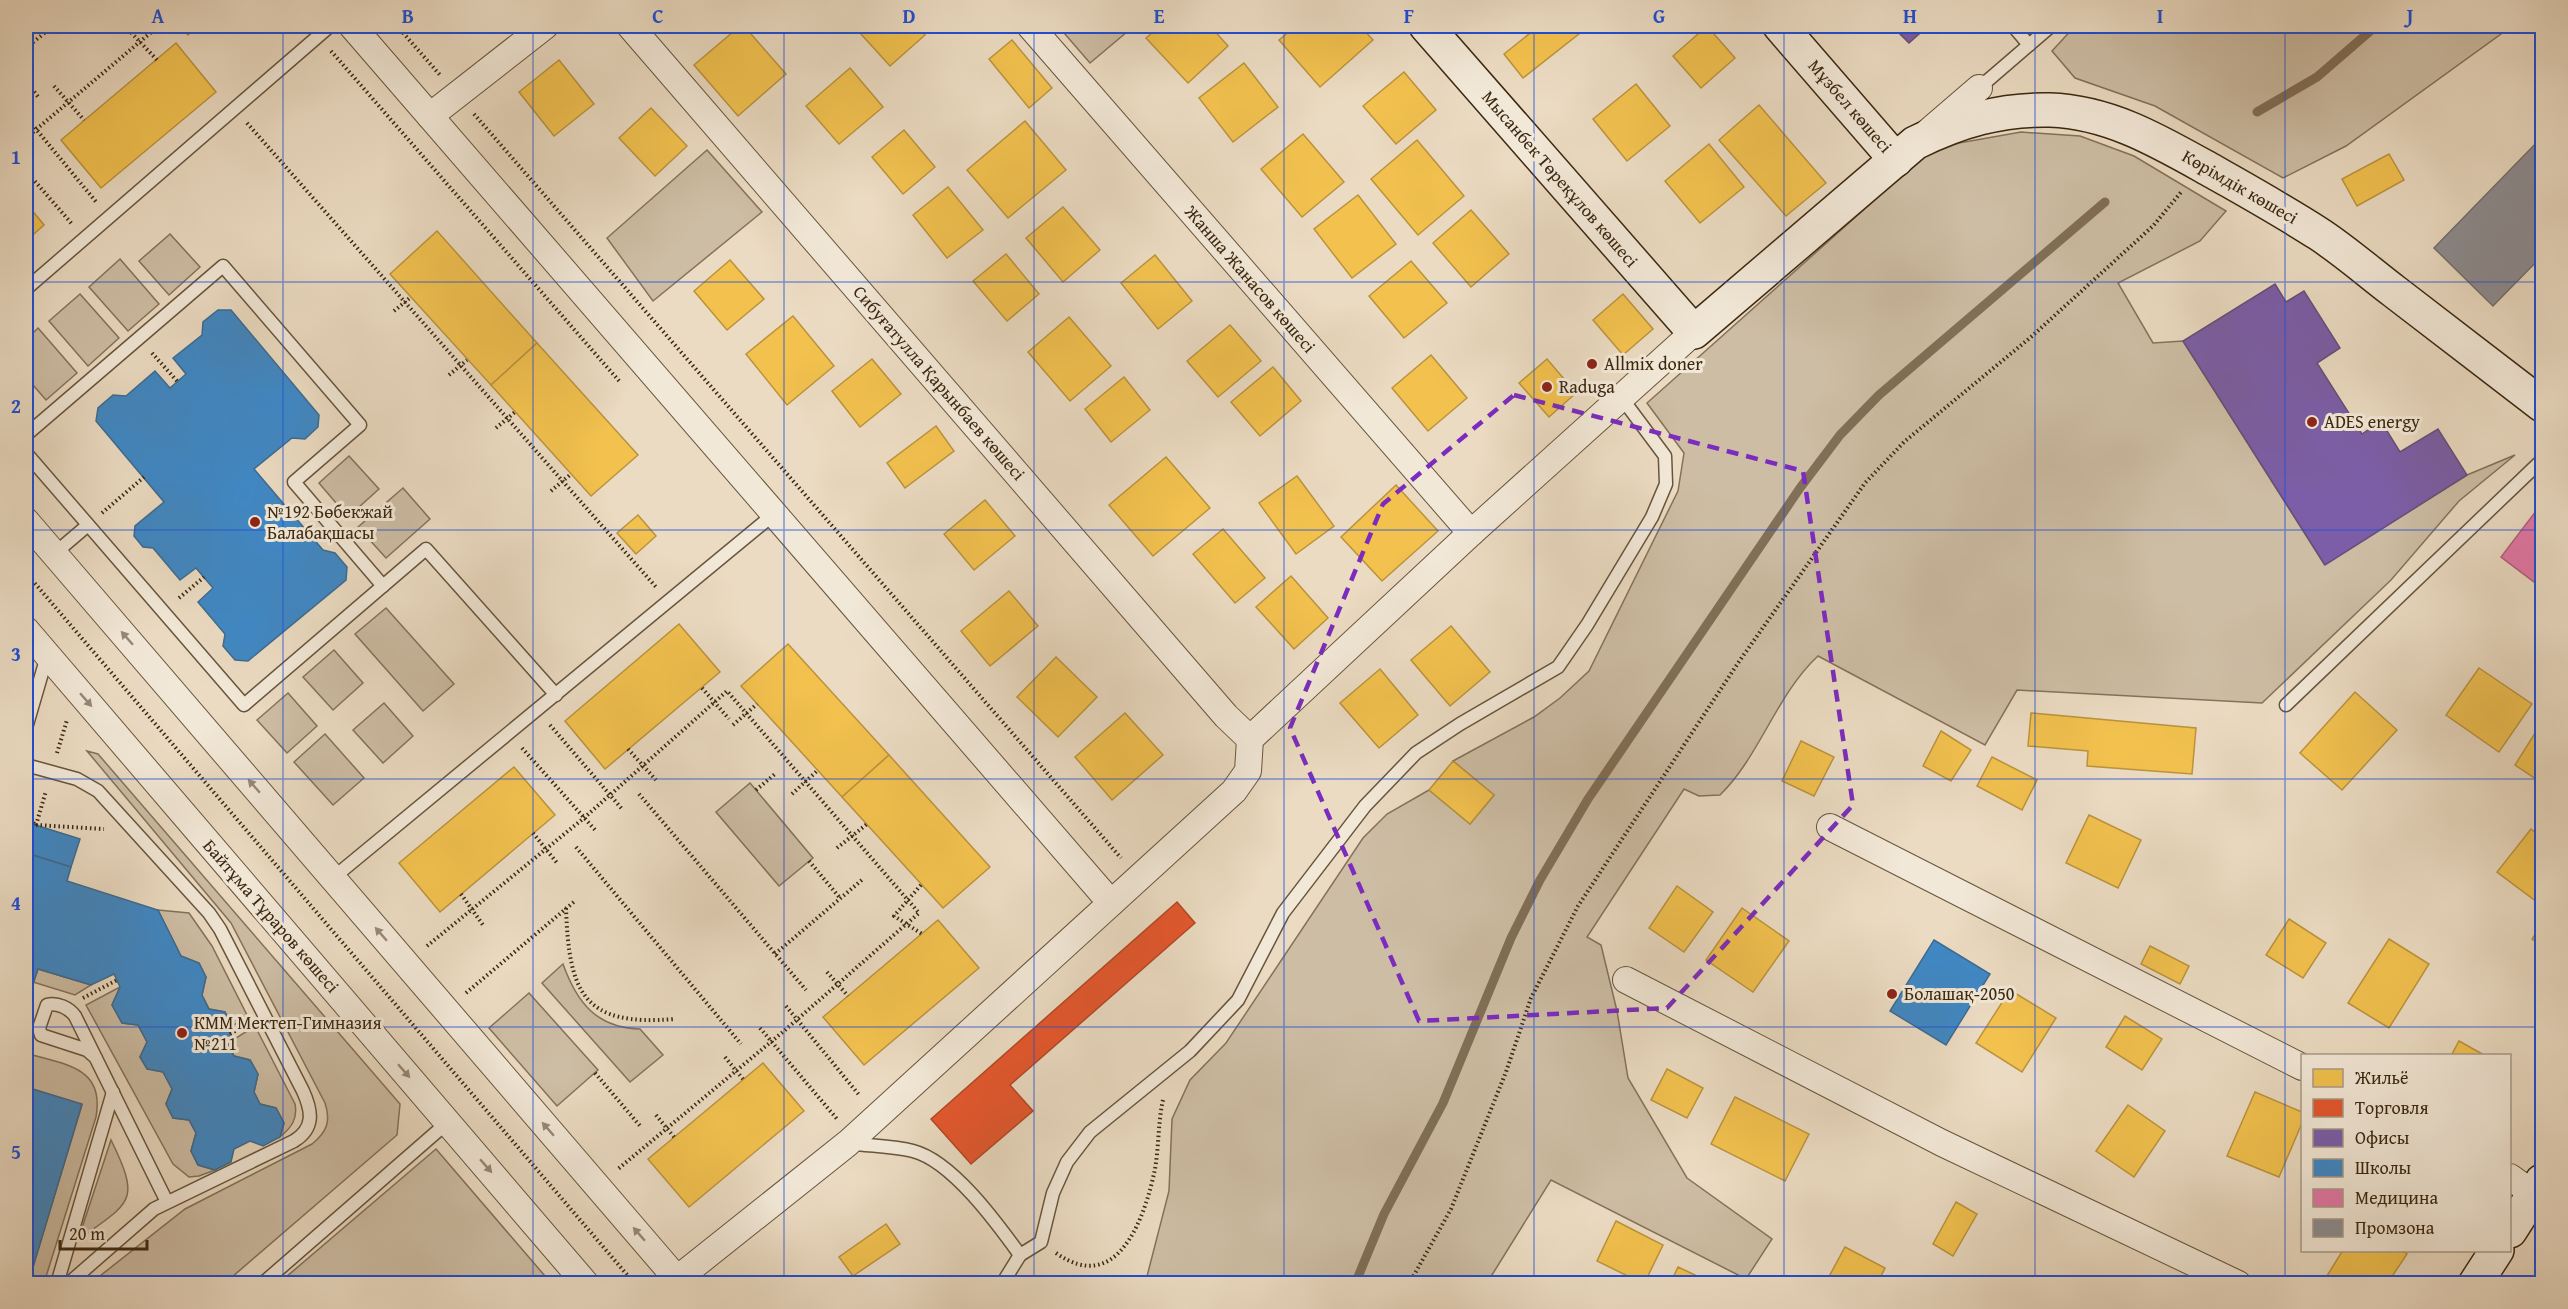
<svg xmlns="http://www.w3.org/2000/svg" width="2568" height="1309" viewBox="0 0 2568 1309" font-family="'Gentium Book Plus',serif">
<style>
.green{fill:#cdbda4;stroke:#84725a;stroke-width:1.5}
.homes{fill:#f2c14e;stroke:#bb933c;stroke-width:1.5}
.shops{fill:#e4572e;stroke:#b14925;stroke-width:1.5}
.offices{fill:#7b5ea7;stroke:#684e7a;stroke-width:1.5}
.schools{fill:#3f88c5;stroke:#3e6b8f;stroke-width:1.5}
.health{fill:#e377a8;stroke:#b15f7b;stroke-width:1.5}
.industry{fill:#8d8d92;stroke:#746f6b;stroke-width:1.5}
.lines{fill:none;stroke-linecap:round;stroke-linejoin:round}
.stream{stroke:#816f57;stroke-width:9}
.lane-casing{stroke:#67553d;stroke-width:15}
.street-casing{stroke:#67553d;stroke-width:28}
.secondary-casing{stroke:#3b2811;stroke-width:36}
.path{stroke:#3b2811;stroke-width:4;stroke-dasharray:1.5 3;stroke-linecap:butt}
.lane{stroke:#f2e8d7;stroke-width:12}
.street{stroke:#f2e8d7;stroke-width:26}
.secondary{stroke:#f2e8d7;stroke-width:33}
.oneway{fill:#968874}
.marked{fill:none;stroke:#7b2cbf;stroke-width:4.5;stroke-dasharray:12 8;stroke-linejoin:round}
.grid{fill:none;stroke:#1d4ed8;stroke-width:1.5;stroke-opacity:0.55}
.poi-dot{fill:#8f2418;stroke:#f2e8d7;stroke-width:2}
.labels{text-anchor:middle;stroke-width:6;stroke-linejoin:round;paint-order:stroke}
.street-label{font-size:18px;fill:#3b2811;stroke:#f2e8d7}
.poi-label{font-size:18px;fill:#3b2811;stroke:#f2e8d7;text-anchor:start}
.neatline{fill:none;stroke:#1d4ed8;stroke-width:2}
.grid-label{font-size:20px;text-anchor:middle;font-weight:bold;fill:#1d4ed8}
</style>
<rect width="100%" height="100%" fill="#ebdbc2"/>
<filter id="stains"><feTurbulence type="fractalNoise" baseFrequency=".00333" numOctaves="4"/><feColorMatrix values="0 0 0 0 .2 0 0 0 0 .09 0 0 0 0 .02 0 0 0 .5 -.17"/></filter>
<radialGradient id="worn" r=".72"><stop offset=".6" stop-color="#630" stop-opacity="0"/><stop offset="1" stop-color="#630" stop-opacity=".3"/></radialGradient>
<!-- green -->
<g class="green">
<polygon points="1058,26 1134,26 1090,63"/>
<polygon points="2075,26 2512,26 2346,146 2283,178 2155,106 2075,78 2052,51"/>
<path d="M2021 132 2080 136 2134 156 2226 211 2200 241 2118 283 2153 343 2183 341 2324 564 2467 475 2515 455 2459 501 2391 580 2262 703 2017 690 1985 745 1818 656C1776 695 1760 756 1720 795L1699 796 1684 789 1587 937 1601 945 1617 1011 1628 1078 1687 1178 1772 1239 1746 1279 1551 1180 1487 1283 1145 1284 1169 1191 1172 1119 1190 1080 1226 1043 1363 838 1387 814 1429 790 1470 824 1494 795 1453 761 1534 717 1560 698 1589 671 1678 491 1684 453 1647 403 1924 156 1959 143Z"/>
<polygon points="707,150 762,212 653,301 607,238"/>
<polygon points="170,234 200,267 169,295 139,261"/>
<polygon points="120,259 159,304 128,331 89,287"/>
<polygon points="80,294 119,338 88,366 49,321"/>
<polygon points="38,328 77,373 46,400 26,377 26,340"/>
<polygon points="349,456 379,489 348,517 319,483"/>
<polygon points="403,488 430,519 386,558 358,527"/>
<polygon points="386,608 454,684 423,711 355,634"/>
<polygon points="334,650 363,683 333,710 303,677"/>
<polygon points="288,693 317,726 287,753 257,720"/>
<polygon points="384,703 413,736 383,763 353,730"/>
<polygon points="325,734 364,778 333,805 294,762"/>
<path d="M87 751 98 754 400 1104 397 1135 225 1283H91L185 1209 312 1144C327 1132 331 1121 325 1103L231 923Z"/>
<polygon points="750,783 813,858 779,886 716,812"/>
<polygon points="158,910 189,913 212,946 248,1017 232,1026 225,1012 209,1009 202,995 206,977 199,963 181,956"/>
<path d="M563 964C577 1003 597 1028 640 1029L663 1055 630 1082 542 983Z"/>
<polygon points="38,969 91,985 75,995 33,982"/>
<polygon points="120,987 112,1005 122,1023 138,1025 147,1042 140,1057 147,1068 163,1072 172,1089 166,1104 173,1118 189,1120 196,1133 191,1151 198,1165 215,1170 199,1176 189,1177 173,1164 86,1005"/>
<polygon points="529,993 598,1070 557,1106 489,1028"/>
<path d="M255 1026 295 1104C298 1119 291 1128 280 1137L284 1123 276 1108 260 1104 254 1092 258 1074 250 1060 234 1056 228 1043Z"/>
<path d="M26 1053C64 1065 105 1066 96 1117L44 1283H28L82 1105 26 1087Z"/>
<path d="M111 1140C142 1203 130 1202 78 1240Z"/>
<polygon points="436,1149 551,1283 279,1283"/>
</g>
<!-- homes -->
<g class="homes">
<polygon points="179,26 198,26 188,35"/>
<polygon points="740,26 744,26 786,74 738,116 694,65"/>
<polygon points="869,26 917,26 925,35 890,66 860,33"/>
<polygon points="1160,26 1210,26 1228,46 1188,83 1146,38"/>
<polygon points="1296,26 1360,26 1373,40 1320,87 1279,40"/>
<polygon points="1539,26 1589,26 1523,78 1504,54"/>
<polygon points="1707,26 1735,58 1701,88 1673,56"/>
<polygon points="1012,40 1052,88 1029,108 989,59"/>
<polygon points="176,43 216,92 101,188 61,140"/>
<polygon points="559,60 594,104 554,136 519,92"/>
<polygon points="1244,63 1278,107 1233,142 1199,98"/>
<polygon points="850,68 883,107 839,144 806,106"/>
<polygon points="1404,72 1436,110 1396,144 1363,106"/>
<polygon points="1636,84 1670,126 1627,161 1593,119"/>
<polygon points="1759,105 1826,183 1786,216 1719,140"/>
<polygon points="651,108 687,146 655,176 619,138"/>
<polygon points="1025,121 1066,170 1008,218 967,170"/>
<polygon points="904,130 935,167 903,194 872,157"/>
<polygon points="1303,134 1344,182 1302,217 1261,169"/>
<polygon points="1417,140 1464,196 1418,235 1371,179"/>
<polygon points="1709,144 1744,187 1700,223 1665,181"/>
<polygon points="2389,154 2404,180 2357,206 2342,179"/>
<polygon points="948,187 983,230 947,258 913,215"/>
<polygon points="1358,195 1396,244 1352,278 1314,229"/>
<polygon points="26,203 44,225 26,241"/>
<polygon points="1063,207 1100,250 1063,282 1026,238"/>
<polygon points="1471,210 1509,254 1471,287 1433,243"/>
<polygon points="437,231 537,343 491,385 390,274"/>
<polygon points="1006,254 1039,294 1007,321 973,281"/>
<polygon points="1155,255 1192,301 1158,329 1121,283"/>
<polygon points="730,260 764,299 727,330 694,291"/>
<polygon points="1411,261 1447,303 1404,338 1369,296"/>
<polygon points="1623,294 1653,329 1623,355 1593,320"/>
<polygon points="793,316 834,366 787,405 746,354"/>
<polygon points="1069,317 1111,366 1070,401 1028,352"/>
<polygon points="1230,325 1261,361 1218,397 1187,361"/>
<polygon points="537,343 638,455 591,496 491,385"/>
<polygon points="1431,355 1467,398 1428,431 1392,388"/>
<polygon points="872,359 901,394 860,427 832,391"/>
<polygon points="1547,359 1576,393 1549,417 1519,383"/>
<polygon points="1273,367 1301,401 1260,436 1231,402"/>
<polygon points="1124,377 1150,410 1111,442 1085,409"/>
<polygon points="936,426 954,451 905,488 887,463"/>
<polygon points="1166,457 1210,508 1153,556 1109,505"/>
<polygon points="1297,476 1334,526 1296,554 1259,503"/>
<polygon points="1396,485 1438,531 1382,581 1341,537"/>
<polygon points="985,500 1015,536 974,570 944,534"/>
<polygon points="638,515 656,536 636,554 617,533"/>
<polygon points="1223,529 1265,578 1235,603 1193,554"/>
<polygon points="1291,576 1328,618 1294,649 1256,607"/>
<polygon points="1009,591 1038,626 990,666 961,631"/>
<polygon points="679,624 720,672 605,769 565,721"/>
<polygon points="1451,626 1490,672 1450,706 1411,660"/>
<polygon points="788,644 889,755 842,797 741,686"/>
<polygon points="1056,657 1097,697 1058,737 1017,697"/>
<polygon points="2479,668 2532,704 2499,752 2446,715"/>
<polygon points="1380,669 1418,715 1379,748 1340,703"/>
<polygon points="2355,692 2397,730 2342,790 2300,753"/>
<polygon points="1125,713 1163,755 1112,800 1075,757"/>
<polygon points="2031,713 2196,728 2192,774 2087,766 2088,751 2028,746"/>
<polygon points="2542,722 2542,783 2515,765"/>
<polygon points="1941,731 1971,750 1951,781 1923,766"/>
<polygon points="1801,741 1834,757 1814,796 1782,781"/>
<polygon points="889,755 990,867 943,908 842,797"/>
<polygon points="1992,757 2037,780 2022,810 1977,786"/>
<polygon points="1453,761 1494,795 1470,824 1429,790"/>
<polygon points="514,767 555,815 440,912 399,863"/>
<polygon points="2089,815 2141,840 2118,888 2066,863"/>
<polygon points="2531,829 2542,838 2541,905 2497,872"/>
<polygon points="1677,886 1713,912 1684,952 1649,928"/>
<polygon points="1742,908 1789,941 1753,992 1706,960"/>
<polygon points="2289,919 2326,943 2303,978 2266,955"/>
<polygon points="938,920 979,968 864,1065 823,1017"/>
<polygon points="2542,924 2542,946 2532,939"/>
<polygon points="2389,939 2429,964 2389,1028 2348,1003"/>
<polygon points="2150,946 2189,966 2180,984 2141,964"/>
<polygon points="2010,990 2056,1018 2022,1072 1976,1043"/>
<polygon points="2125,1016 2162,1039 2142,1070 2106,1047"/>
<polygon points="2459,1041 2486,1056 2451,1056"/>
<polygon points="763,1063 804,1111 689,1207 648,1159"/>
<polygon points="1667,1069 1703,1088 1687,1118 1651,1100"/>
<polygon points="2255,1092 2302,1112 2302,1123 2279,1177 2227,1156"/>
<polygon points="1735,1097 1809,1134 1785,1181 1711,1144"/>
<polygon points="2128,1105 2165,1131 2134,1177 2096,1151"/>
<polygon points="1956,1202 1977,1214 1953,1256 1933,1244"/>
<polygon points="1616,1221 1663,1245 1644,1284 1597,1261"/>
<polygon points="886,1224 900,1244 853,1276 839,1257"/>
<polygon points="1845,1247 1885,1268 1877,1284 1825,1284"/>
<polygon points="2343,1250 2401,1250 2407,1254 2387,1284 2332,1284 2325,1279"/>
<polygon points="1678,1267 1712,1283 1670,1284"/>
</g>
<!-- shops -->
<polygon class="shops" points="1177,902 1195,923 1010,1085 1033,1111 971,1164 931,1119"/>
<!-- offices -->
<g class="offices">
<polygon points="1892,26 1928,26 1909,43"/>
<polygon points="2275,284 2286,302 2304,291 2340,348 2317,363 2362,434 2381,421 2400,452 2438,429 2467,475 2325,565 2183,341"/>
</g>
<!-- schools -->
<g class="schools">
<polygon points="218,310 231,310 319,415 318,427 305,439 292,438 254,469 323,550 335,553 347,567 346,580 248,661 235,660 223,646 225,634 198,602 213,588 196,568 180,580 153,548 143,547 134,536 135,526 164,502 96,421 98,408 113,395 126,396 155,371 170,388 186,374 173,358 202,335 203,322"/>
<polygon points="26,822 80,839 71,867 26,853"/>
<polygon points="26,853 71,867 67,881 158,910 181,956 199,963 206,977 202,995 209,1009 225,1012 232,1026 228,1043 234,1056 250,1060 258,1074 254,1092 260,1104 276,1108 284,1123 280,1137 263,1146 250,1141 234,1149 231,1162 215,1170 198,1165 191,1151 196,1133 189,1120 173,1118 166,1104 172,1089 163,1072 147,1069 140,1057 147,1042 138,1025 122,1023 112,1005 120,987 114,974 91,985 38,969 26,1006"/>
<polygon points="1934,940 1990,974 1946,1045 1890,1011"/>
<polygon points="26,1087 82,1104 28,1284 26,1284"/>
</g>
<!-- health -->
<polygon class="health" points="2536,511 2542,516 2542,588 2501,557"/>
<!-- industry -->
<polygon class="industry" points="2542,137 2542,256 2493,306 2434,248"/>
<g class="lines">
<!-- stream -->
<g class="stream">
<polyline points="2257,112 2317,77 2376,26"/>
<polyline points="1355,1284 1384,1214 1443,1103 1511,938 1540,880 1588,799 1800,488 1840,435 1879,395 2105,202"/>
</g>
<!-- lane casing -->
<g class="lane-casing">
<g id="lane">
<polyline points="2013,26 2029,45"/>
<polyline points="1980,90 1979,88 2051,26"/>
<polyline points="26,289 330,26"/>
<polyline points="26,435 223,266 360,425 294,482 383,586"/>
<polyline points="26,453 244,705 426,549 556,695"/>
<polyline points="54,554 88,525"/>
<polyline points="2286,705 2542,460"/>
<polyline points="26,728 47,656"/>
<path d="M26 765 77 779 98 791 209 913 220 929 303 1091C312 1111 315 1128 294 1141L154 1209 68 1284"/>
<polyline points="333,878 774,514"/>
<path d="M96 1058 87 1050 41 1035 39 1028 47 1005C57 1002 69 1008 75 1016L167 1202"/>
<path d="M849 1143C870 1146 893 1146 913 1151 952 1161 997 1223 1020 1255L1041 1242 1053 1193 1067 1162 1090 1132 1190 1051 1238 1000 1283 913 1365 806 1416 753 1460 724 1558 667 1587 625 1652 517 1666 484 1665 456 1621 397"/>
<polyline points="57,1284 113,1092"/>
<polyline points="262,1284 448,1122"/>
<polyline points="1002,1284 1020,1255"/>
</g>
</g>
<!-- street casing -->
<g class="street-casing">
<g id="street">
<polyline points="352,26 1111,903"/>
<polyline points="630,26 1226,716 1250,739"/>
<polyline points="1030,26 1471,533"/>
<polyline points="430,116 545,26"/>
<polyline points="1929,131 1979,88"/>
<polyline points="26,521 677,1279"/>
<polyline points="26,630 586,1284"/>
<polyline points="1830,827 2302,1067"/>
<polyline points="1626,980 1942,1143 2238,1284"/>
<polyline points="2510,1177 2542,1200"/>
<polyline points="671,1284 848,1143 1234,791 1248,771 1250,739 1471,533 1694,332"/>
</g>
</g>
<!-- secondary casing -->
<g class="secondary-casing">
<g id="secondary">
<path d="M1426 26 1694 332 1915 143C1959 121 2001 109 2050 110 2111 112 2162 143 2214 172 2249 192 2285 212 2319 234 2345 251 2370 273 2395 292 2444 330 2493 367 2542 405"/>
<polyline points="1780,26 1896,160"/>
<polyline points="2510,1231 2542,1181"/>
<polyline points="2475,1284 2497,1250"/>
</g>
</g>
<!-- path -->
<g class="path">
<polyline points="125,26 157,60"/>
<polyline points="397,26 440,75"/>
<polyline points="26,48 53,26"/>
<polyline points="331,51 620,382"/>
<polyline points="26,81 39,98"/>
<polyline points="54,86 84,120"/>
<polyline points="474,114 1121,858"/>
<polyline points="26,117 97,203"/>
<polyline points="247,123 656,587"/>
<polyline points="26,138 155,29 152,26"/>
<polyline points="26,171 72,224"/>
<polyline points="394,311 411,297"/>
<polyline points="152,353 177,381"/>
<polyline points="449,375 467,360"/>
<polyline points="496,428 515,412"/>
<polyline points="551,491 571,474"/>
<polyline points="102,513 144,477"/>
<polyline points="26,573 635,1284"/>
<polyline points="179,598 204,577"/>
<polyline points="702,688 729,719"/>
<polyline points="550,725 622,809"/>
<polyline points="733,725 757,704"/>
<polyline points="522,748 596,831"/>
<polyline points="628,749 656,780"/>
<polyline points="57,753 67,720"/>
<polyline points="756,790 775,774"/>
<polyline points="639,794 806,990"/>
<polyline points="792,794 818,770"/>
<polyline points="26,811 35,825"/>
<polyline points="36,825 46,791"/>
<polyline points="36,825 104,829"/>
<polyline points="533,833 557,863"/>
<polyline points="576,847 741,1044"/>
<polyline points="837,848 867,824"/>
<polyline points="809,861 840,898"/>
<polyline points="921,885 894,916 922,934"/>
<polyline points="461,894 483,925"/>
<path d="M566 908C569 993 583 1027 675 1019"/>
<polyline points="427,946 584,818 727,691 919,913 784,1031 618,1169"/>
<polyline points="775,954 863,879"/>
<polyline points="827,972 848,996"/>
<polyline points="466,993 575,901"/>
<polyline points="83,998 117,980"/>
<polyline points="786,1006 860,1096"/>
<polyline points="760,1028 837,1119"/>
<polyline points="230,1034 248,1024"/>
<polyline points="725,1057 743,1079"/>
<polyline points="595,1073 641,1127"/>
<polyline points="656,1115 674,1137"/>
<path d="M1056 1253C1118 1297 1145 1217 1155 1169 1159 1146 1158 1122 1163 1100"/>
<polyline points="1409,1284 1451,1209 1506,1072 1531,998 1578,906 1738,663 1865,483 1904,442 2031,337 2153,226 2182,191"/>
</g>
<!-- lane -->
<use href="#lane" class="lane"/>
<!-- street -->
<use href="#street" class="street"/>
<!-- secondary -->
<use href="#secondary" class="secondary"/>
</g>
<!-- one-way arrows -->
<defs><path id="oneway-solid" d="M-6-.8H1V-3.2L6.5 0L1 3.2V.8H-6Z" transform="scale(1.5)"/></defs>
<g class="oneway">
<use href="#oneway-solid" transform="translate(127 638) rotate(-131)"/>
<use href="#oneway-solid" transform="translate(86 700) rotate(49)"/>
<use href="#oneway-solid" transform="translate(254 786) rotate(-131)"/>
<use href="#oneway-solid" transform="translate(381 934) rotate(-131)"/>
<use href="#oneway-solid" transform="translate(404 1071) rotate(49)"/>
<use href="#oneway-solid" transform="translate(548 1129) rotate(-131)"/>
<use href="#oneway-solid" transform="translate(486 1166) rotate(49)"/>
<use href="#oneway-solid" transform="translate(639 1234) rotate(-131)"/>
</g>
<!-- marked area -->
<path class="marked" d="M1514 395 1803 471 1853 805 1667 1008 1419 1021 1290 728 1383 504Z"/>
<!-- grid -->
<path class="grid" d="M283 26V1284M533 26V1284M784 26V1284M1034 26V1284M1284 26V1284M1534 26V1284M1784 26V1284M2035 26V1284M2285 26V1284M26 282H2542M26 530H2542M26 779H2542M26 1027H2542"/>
<!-- markers -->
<g class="poi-dot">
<circle cx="1592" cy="364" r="6"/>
<circle cx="1547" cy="387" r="6"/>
<circle cx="2312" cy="422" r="6"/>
<circle cx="255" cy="522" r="6"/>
<circle cx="1892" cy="994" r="6"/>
<circle cx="182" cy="1033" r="6"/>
</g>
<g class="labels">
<!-- street labels -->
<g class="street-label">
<text transform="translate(1850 106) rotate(49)" y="6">Мұзбел көшесі</text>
<text transform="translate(1560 179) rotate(49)" y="6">Мысанбек Төреқұлов көшесі</text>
<text transform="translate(2240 187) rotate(30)" y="6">Көрімдік көшесі</text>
<text transform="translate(1250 279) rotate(49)" y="6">Жанша Жанасов көшесі</text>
<text transform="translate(939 383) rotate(49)" y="6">Сибуғатулла Қарынбаев көшесі</text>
<text transform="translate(271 916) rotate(49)" y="6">Байтұма Тұраров көшесі</text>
</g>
<!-- poi labels -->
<g class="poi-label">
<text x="1604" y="370">Allmix doner</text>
<text x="1559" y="393">Raduga</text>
<text x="2324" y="428">ADES energy</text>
<text x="267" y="518">№192 Бөбекжай<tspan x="267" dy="21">Балабақшасы</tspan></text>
<text x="1904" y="1000">Болашақ-2050</text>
<text x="194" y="1029">КММ Мектеп-Гимназия<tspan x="194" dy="21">№211</tspan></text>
</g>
</g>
<!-- margin -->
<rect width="2568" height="1309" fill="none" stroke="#ebdbc2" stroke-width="66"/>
<!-- legend -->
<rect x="2301" y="1054" width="210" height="198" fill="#f2e8d7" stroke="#a99b88" stroke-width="1.5"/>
<rect x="2313" y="1069" width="30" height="18" fill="#f2c14e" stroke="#a99b88" stroke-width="1.5"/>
<text x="2355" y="1084" font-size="18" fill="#3b2811">Жильё</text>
<rect x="2313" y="1099" width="30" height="18" fill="#e4572e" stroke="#a99b88" stroke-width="1.5"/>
<text x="2355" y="1114" font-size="18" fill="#3b2811">Торговля</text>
<rect x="2313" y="1129" width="30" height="18" fill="#7b5ea7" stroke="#a99b88" stroke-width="1.5"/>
<text x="2355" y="1144" font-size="18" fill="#3b2811">Офисы</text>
<rect x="2313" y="1159" width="30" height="18" fill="#3f88c5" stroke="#a99b88" stroke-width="1.5"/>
<text x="2355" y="1174" font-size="18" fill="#3b2811">Школы</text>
<rect x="2313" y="1189" width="30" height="18" fill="#e377a8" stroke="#a99b88" stroke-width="1.5"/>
<text x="2355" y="1204" font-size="18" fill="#3b2811">Медицина</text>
<rect x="2313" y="1219" width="30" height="18" fill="#8d8d92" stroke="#a99b88" stroke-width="1.5"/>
<text x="2355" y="1234" font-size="18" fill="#3b2811">Промзона</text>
<!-- scale -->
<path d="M60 1240v9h87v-9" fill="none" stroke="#3b2811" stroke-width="3"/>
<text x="69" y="1240" font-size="18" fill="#3b2811" stroke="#f2e8d7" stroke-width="4.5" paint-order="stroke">20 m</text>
<rect x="33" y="33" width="2502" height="1243" class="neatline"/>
<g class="grid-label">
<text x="158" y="23">A</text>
<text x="408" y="23">B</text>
<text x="658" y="23">C</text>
<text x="909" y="23">D</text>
<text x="1159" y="23">E</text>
<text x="1409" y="23">F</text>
<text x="1659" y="23">G</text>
<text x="1910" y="23">H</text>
<text x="2160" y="23">I</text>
<text x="2410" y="23">J</text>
<text x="16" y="164">1</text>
<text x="16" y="413">2</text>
<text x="16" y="661">3</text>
<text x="16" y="910">4</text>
<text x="16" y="1159">5</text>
</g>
<rect width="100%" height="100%" filter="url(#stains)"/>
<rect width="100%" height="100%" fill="url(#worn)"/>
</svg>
